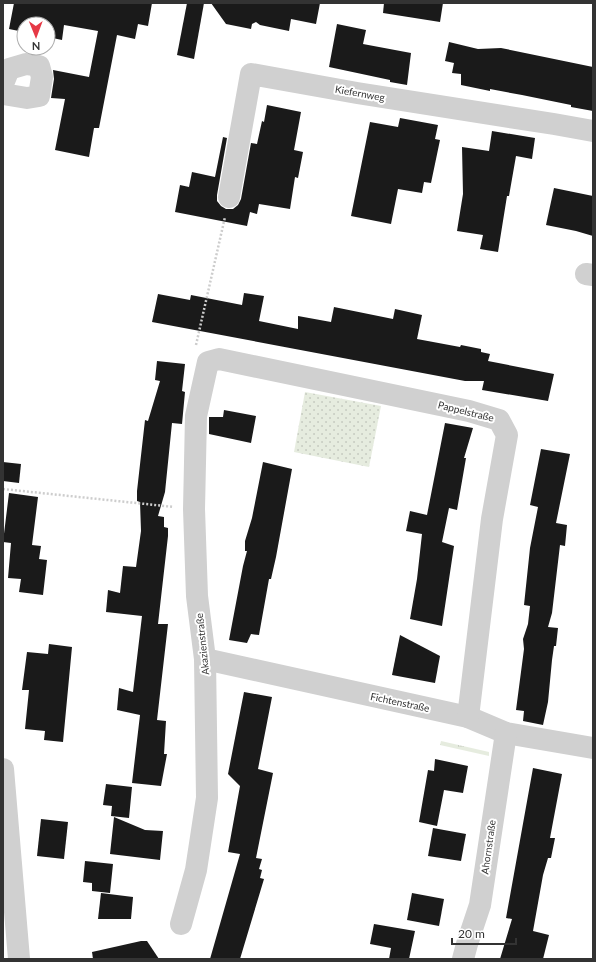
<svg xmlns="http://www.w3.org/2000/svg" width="596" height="962" viewBox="0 0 596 962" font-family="Lato,sans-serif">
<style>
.grass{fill:url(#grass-tufts)}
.park{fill:url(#park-dots)}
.building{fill:#1a1a1a}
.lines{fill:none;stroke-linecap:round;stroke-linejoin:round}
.path{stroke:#cdcdcd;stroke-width:2.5;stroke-dasharray:2 2;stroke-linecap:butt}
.minor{stroke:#d0d0d0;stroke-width:22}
.labels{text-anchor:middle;stroke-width:4;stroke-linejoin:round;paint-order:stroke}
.street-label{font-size:10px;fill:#333;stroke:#fff}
</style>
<defs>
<pattern id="grass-tufts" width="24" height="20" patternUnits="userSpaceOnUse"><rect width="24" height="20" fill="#e6ecdf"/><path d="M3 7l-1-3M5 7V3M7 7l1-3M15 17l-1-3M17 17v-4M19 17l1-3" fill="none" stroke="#c6cbc0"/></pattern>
<pattern id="park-dots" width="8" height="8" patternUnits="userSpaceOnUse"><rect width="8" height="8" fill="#e6ecdf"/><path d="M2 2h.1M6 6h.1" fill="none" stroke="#c6cbc0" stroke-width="1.8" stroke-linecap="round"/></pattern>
</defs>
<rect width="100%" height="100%" fill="#fff"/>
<!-- grass -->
<polygon class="grass" points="441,741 489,752 489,756 440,745"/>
<!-- park -->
<polygon class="park" points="305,392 381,406 369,467 294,452"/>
<!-- building -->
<g class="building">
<polygon points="14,3 152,3 148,26 138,24 135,39 117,35 99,128 94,128 89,157 55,150 65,99 51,98 54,79 53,70 89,77 98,31 64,25 62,40 48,37 48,24 24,24 24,32 9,29"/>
<polygon points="187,3 204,3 194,59 177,55"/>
<polygon points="211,3 320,3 316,24 291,19 289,31 260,25 256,22 252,24 251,29 226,24"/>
<polygon points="384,3 443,3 440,22 383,13"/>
<polygon points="337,24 366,30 363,44 411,53 407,85 390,82 390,80 329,67"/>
<polygon points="449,42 478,49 501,48 593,67 593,111 571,107 571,105 522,95 490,89 490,91 461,85 461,74 452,73 454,63 445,61"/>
<polygon points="267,105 301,112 294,150 303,152 298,178 295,177 290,209 259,204 257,214 250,212 247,226 175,212 180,185 189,187 192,172 215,177 223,137 227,138 217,195 217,201 221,206 226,209 233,209 238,205 241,199 251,143 257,144 262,121 264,122"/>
<polygon points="400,118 438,125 435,139 440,140 431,183 424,182 422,193 398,189 391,224 351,216 370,122 398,127"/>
<polygon points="492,131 535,138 532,159 516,156 509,196 507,196 498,252 480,249 483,235 457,231 463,194 462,147 489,151"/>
<polygon points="554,188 593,196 593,236 576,231 546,225"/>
<polygon points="244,293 264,296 259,321 298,329 298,316 331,322 334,307 393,319 395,309 422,315 417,339 460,347 461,345 481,349 481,352 490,354 488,361 554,374 548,401 482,390 484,381 465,381 152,322 158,294 190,300 191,295 242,305"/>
<polygon points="157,361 185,364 182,391 185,392 182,424 172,423 165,492 158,516 164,517 164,527 168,528 168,536 158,624 168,624 157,720 166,721 164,754 167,754 161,786 132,783 140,715 117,710 119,688 133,692 142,616 106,612 108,590 120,593 123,566 136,567 141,531 140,502 137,501 137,491 145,420 148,421 160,381 155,380"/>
<polygon points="224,410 256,416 251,443 209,434 209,417 223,417"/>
<polygon points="445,423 473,428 464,458 466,458 457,510 449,508 442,542 454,546 442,626 410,619 417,579 422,534 406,531 410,511 427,515"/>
<polygon points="541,449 570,454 556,523 567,525 565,546 560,545 552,613 548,627 558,628 556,646 554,646 552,660 548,702 543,725 523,721 524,711 516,710 524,649 523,639 528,624 530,606 524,605 530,548 538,507 530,505"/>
<polygon points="3,462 21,464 19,483 3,481"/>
<polygon points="263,462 292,469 276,557 271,579 269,579 259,635 251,634 247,643 229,640 243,566 247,551 245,551 245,541 252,518"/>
<polygon points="9,493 38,497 32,545 41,546 39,559 47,560 43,595 19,592 21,579 8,578 11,543 3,542"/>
<polygon points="400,635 440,656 435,683 392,675"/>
<polygon points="49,644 72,647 63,742 44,740 45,731 25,729 29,690 22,690 27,652 48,654"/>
<polygon points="244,692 272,697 258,769 273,773 256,858 262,859 259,869 262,870 260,878 264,879 240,959 210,959 240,854 228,852 240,786 228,774"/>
<polygon points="435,759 468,766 463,793 444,790 437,826 419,822 428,770 434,771"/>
<polygon points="533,768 562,774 550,838 555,838 551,858 548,858 543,875 533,931 549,935 543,959 500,959 512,919 506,918"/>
<polygon points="106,784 132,787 129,818 111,816 112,806 103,805"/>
<polygon points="114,817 145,830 163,831 160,860 110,854"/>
<polygon points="41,819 68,822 64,859 37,856"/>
<polygon points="433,828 466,834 461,861 428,856"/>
<polygon points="85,861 113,864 110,893 92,891 92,883 83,882"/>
<polygon points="101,893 133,897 131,919 98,919"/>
<polygon points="412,893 444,899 439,926 407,920"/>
<polygon points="374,924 415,931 409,959 389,959 391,948 370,944"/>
<polygon points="141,941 147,941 159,959 93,959 92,952"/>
</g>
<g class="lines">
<!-- path -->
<g class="path">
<polyline points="196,345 225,217"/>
<polyline points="3,489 174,507"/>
</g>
<!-- minor -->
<g class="minor">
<polyline points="3,84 9,69 26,64 39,66 42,77 39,96 27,98 3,94"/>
<polyline points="229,197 251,74 357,93 554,124 593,131"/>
<polyline points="586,274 593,275"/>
<polyline points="205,659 468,717 506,733 593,748"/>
<polyline points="3,769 19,959"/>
<polyline points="181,924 196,870 207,798 205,659 197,596 194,509 196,416 208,362 219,359 469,411 499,420 507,435 492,519 468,717"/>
<polyline points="463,959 467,944 480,905 506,733"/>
</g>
</g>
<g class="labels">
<!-- street labels -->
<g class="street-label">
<text transform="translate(360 93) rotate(10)" y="4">Kiefernweg</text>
<text transform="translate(466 411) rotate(14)" y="4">Pappelstraße</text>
<text transform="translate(202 644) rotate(-96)" y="4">Akazienstraße</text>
<text transform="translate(400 702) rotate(12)" y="4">Fichtenstraße</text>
<text transform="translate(488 847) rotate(-82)" y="4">Ahornstraße</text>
</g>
</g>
<!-- border -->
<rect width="596" height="962" fill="none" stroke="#333333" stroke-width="8"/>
<!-- north arrow -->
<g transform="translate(36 36) rotate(179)"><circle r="19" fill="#ffffff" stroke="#adadad"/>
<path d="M0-3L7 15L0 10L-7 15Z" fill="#e63946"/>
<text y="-6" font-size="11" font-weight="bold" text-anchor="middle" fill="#333333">N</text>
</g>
<!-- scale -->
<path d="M452 938v6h64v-6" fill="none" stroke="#333333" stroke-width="2"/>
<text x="458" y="938" font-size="12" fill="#333333" stroke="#ffffff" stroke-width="3" paint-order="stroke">20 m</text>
</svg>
